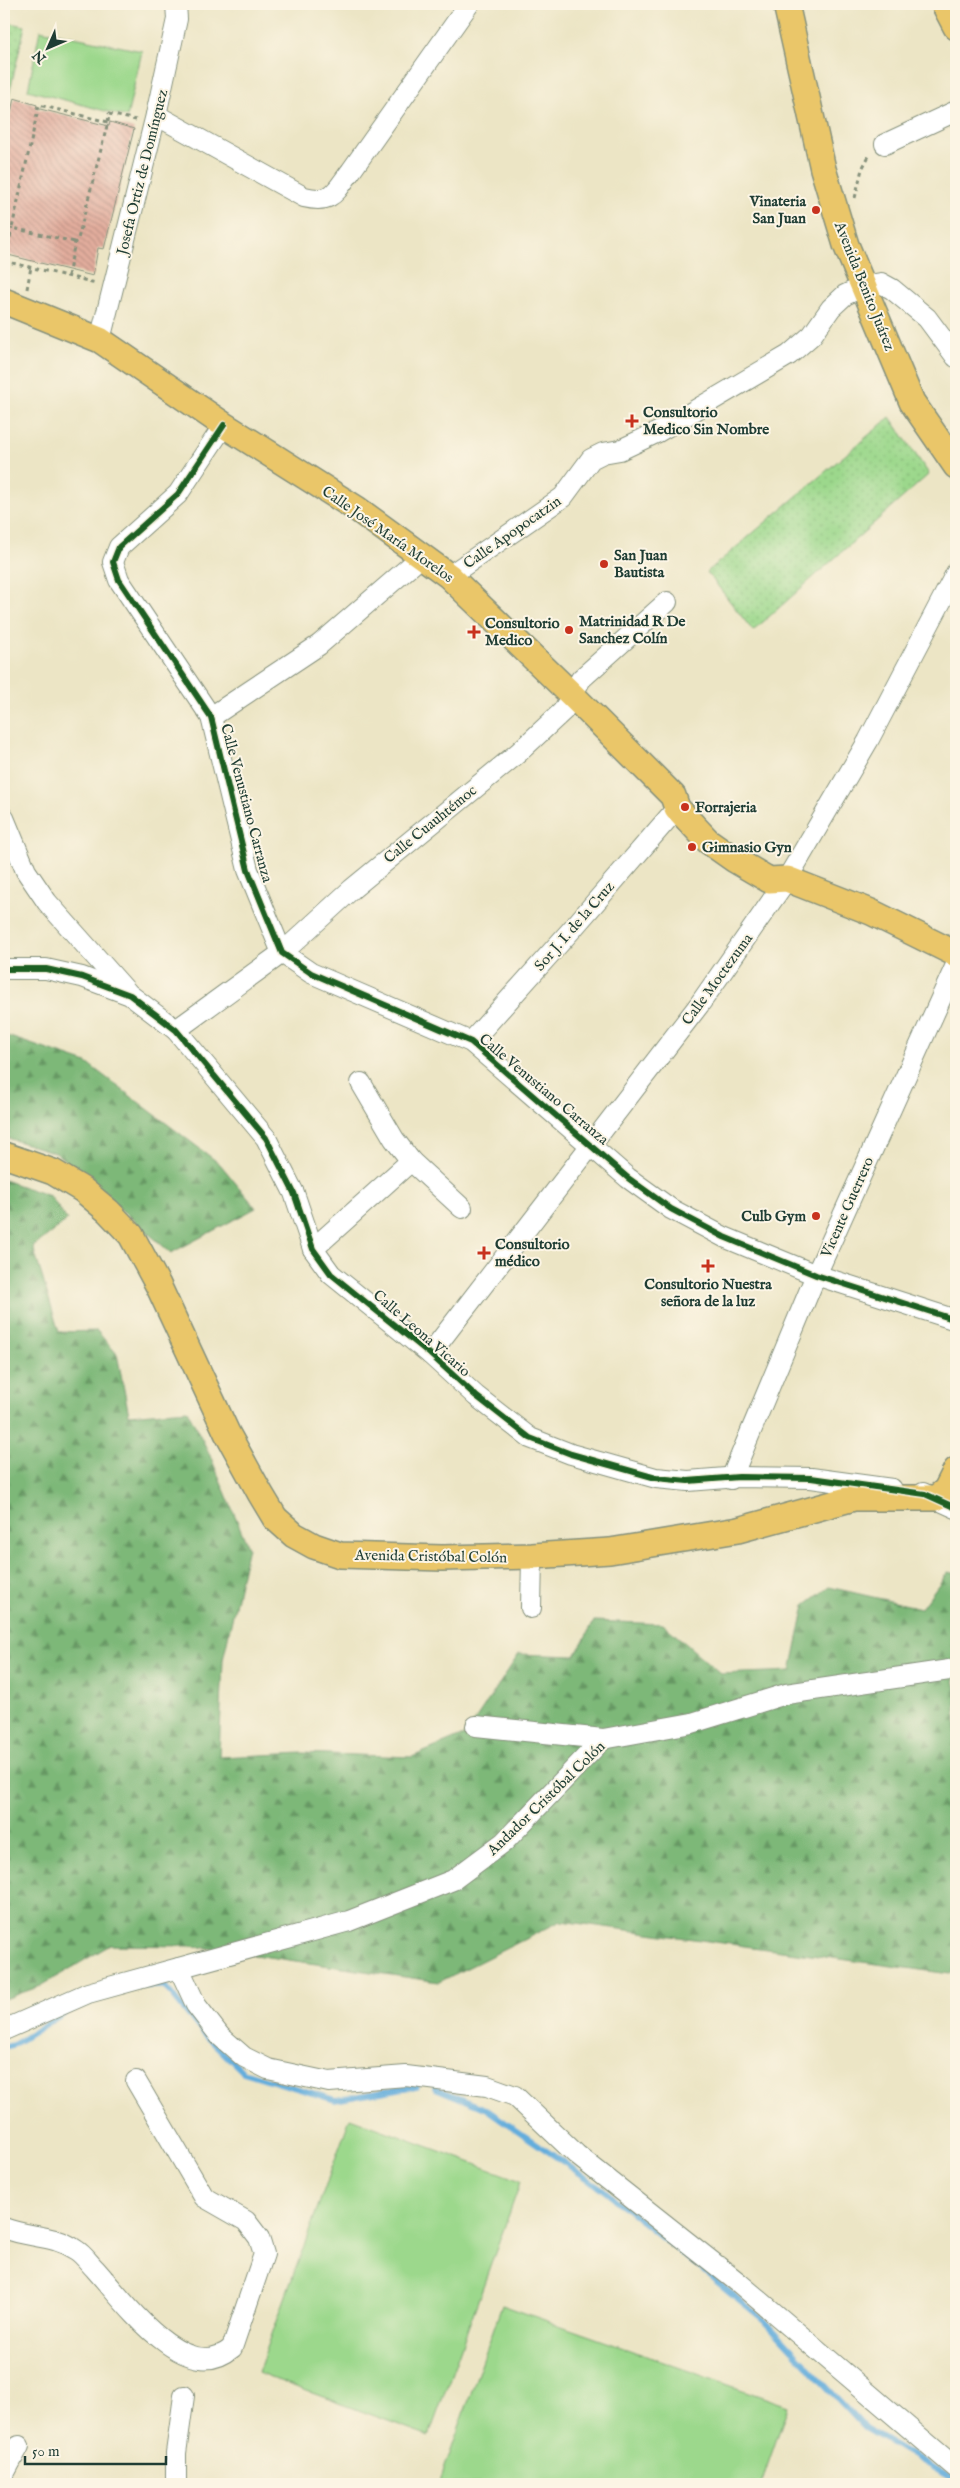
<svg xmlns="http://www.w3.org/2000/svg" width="960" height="2488" viewBox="0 0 960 2488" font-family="'IM FELL English',serif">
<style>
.grass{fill:url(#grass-dots);stroke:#5e8a60}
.forest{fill:url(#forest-firs);stroke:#4e7a56}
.garden{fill:#9cd88c;stroke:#5e8a60}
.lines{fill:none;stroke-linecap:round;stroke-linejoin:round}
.stream{stroke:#64addc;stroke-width:5.5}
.building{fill:url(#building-back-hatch)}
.minor-casing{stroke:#86917c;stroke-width:22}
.major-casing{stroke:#86917c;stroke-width:28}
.path{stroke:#86917c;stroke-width:3;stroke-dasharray:4 4;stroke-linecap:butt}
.minor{stroke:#fff;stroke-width:20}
.major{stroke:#eac669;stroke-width:25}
.cycleway-casing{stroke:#fcf5e5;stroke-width:9}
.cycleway{stroke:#1b5e20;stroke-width:6}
.poi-dot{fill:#c8321e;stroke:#fcf5e5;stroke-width:2}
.labels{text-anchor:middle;stroke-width:4;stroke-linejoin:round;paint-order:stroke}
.street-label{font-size:15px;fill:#1f3d34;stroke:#fcf5e5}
.poi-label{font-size:15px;font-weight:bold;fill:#1f3d34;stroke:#fcf5e5;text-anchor:start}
</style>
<defs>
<pattern id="grass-dots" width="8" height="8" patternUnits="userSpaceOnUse" patternTransform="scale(1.25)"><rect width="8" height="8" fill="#9cd88c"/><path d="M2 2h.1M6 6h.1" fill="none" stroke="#86ba79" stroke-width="1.8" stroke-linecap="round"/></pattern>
<pattern id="forest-firs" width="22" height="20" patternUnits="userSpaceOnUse" patternTransform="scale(1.25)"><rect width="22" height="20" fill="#7db878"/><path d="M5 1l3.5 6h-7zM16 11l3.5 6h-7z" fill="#669763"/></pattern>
<pattern id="building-back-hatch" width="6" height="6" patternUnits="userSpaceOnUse" patternTransform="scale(1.25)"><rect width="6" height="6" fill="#e3ad9d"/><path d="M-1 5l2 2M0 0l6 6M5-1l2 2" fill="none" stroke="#b78e81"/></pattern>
</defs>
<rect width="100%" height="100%" fill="#fcf5e5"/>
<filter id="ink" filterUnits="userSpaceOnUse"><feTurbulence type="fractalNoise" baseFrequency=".02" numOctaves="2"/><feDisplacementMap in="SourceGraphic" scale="10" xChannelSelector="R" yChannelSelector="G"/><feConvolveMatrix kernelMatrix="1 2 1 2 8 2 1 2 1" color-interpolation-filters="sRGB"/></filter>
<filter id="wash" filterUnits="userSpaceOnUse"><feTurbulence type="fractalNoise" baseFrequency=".0096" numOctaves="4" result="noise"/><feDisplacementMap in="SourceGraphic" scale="20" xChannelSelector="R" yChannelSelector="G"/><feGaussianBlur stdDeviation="1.12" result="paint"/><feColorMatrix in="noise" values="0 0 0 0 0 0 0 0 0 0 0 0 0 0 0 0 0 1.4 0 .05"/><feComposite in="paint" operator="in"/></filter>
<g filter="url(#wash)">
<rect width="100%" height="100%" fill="#ece5c5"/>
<!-- grass -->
<g class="grass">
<polygon points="4,22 25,26 4,116"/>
<polygon points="890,417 929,474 753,631 707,572"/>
</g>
<!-- forest -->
<g class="forest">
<polygon points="4,1035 87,1063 220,1164 256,1208 171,1253 56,1153 4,1137"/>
<polygon points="4,1180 50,1196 67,1220 33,1247 59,1332 97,1331 117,1354 129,1415 187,1410 209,1453 248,1547 223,1660 219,1757 302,1753 412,1757 466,1734 519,1654 575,1656 594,1621 663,1624 721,1674 791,1671 805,1605 829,1587 921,1608 948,1572 956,1574 956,1659 950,1660 956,1690 956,1970 950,1974 561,1921 439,1982 193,1946 110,1945 41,1986 4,1999"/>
</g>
<!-- garden -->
<g class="garden">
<polygon points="40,30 142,51 127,117 28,90"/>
<polygon points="350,2118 521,2181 429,2436 258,2373"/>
<polygon points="502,2305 788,2406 761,2484 439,2484"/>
</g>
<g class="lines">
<!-- stream -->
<g class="stream">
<polyline points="144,1986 165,1986 202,2032 243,2072 335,2100 417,2086"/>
<polyline points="4,2047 13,2045 63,2014"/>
<polyline points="435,2088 486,2109 601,2188 764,2320 865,2428 956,2481"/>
</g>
</g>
<g id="blocks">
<!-- building -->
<polygon class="building" points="14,98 37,105 36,108 109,126 110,122 134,129 104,249 98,248 93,276 4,254 4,145"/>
</g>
</g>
<g filter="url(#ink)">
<use href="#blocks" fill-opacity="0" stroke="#86917c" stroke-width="1"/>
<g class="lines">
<!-- minor casing -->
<g class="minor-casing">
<g id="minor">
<path d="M156 115 304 197C333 204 335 192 351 171L469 4"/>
<polyline points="885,144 956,111"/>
<polyline points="100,340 156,115 177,19 176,4"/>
<polyline points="224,425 178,494 119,547 113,562 119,580 211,717 248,870 282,953 311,973 471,1042 628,1178 671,1209 724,1237 816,1275 956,1320"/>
<polyline points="449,576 563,497 591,459 603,453 620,450 658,432 789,355 812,335 831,308 845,295 864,286 881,283 892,289 927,318 956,357"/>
<polyline points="211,717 319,645 421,557"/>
<polyline points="4,818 26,871 47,902 127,992"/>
<polyline points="4,969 46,969 82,977 130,995 176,1030 266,1138 294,1193 313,1249 331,1274 430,1354 476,1396 530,1438 571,1454 656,1478 688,1481 739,1477 811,1478 892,1489"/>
<polyline points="176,1030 282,953 352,889 518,753 563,711 581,679 667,602"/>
<polyline points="471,1042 574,927 677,808"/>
<polyline points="361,1083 394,1139 411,1161 462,1208"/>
<polyline points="313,1249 411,1161"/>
<polyline points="430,1354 699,1005 787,879 868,741 956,573"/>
<polyline points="731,1479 816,1275 956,965"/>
<polyline points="923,1493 956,1508"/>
<polyline points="531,1608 532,1556"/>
<polyline points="476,1726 603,1739"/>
<polyline points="179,1968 196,2005 220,2036 244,2057 268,2069 329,2082 406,2076 487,2086 515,2096 577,2155 739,2283 956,2468"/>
<polyline points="4,2030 88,1993 349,1921 453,1880 504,1842 603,1739 692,1723 786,1694 956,1669"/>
<path d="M4 2228C29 2238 53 2234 76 2250 83 2254 89 2263 95 2269 124 2301 185 2388 232 2348L264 2254 259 2238 246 2221 204 2197 136 2081"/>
<polyline points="4,2474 19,2446"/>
<polyline points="176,2484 176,2453 184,2396"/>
</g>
</g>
<!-- major casing -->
<g class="major-casing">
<g id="major">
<polyline points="786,4 823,169 846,245 912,402 956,466"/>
<polyline points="944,4 956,27"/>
<polyline points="4,301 100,340 224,425 357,509 449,576 572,695 673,796 677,808 708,841 735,860 769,880 787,879 871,912 956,954"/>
<polyline points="4,1155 53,1172 83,1190 108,1211 131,1235 158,1285 227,1433 260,1493 275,1518 294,1535 314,1546 340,1555 442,1558 532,1556 610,1551 738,1530 854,1498 936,1498 946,1490 956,1470"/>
</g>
</g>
<!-- path -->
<g class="path">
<polyline points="108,122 109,114 136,120"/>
<polyline points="855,198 862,169 870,154"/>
<polyline points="4,261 96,283"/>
<polyline points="5,261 12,228"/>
<polyline points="68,276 75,242 78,239 108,122 39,105 12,228 75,242"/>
<polyline points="27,289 31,267"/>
</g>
<!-- minor -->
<use href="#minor" class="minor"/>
<!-- major -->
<use href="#major" class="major"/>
<!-- cycleway casing -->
<g class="cycleway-casing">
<g id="cycleway">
<polyline points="224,425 178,494 119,547 113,562 119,580 211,717 248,870 282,953 311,973 471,1042 628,1178 671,1209 724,1237 816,1275 956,1320"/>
<polyline points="4,969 46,969 82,977 130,995 176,1030 266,1138 294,1193 313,1249 331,1274 430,1354 476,1396 530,1438 571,1454 656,1478 688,1481 739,1477 811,1478 925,1494 956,1508"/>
</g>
</g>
<!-- cycleway -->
<use href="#cycleway" class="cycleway"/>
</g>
</g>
<!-- markers -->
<g class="poi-dot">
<circle cx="816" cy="210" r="5"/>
<path d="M629.5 413.5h5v5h5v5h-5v5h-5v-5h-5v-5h5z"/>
<circle cx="604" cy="564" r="5"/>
<circle cx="569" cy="630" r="5"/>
<path d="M471.5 624.5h5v5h5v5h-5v5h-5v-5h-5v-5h5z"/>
<circle cx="685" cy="807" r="5"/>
<circle cx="692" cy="847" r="5"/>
<circle cx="816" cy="1216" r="5"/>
<path d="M481.5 1245.5h5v5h5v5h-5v5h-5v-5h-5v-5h5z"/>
<path d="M705.5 1258.5h5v5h5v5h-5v5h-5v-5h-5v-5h5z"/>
</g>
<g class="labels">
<!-- street labels -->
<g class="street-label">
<text transform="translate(142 172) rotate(-76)" y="5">Josefa Ortiz de Domínguez</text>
<text transform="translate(865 286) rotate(68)" y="5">Avenida Benito Juárez</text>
<text transform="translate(512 532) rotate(-35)" y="5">Calle Apopocatzin</text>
<text transform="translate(388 534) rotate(35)" y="5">Calle José María Morelos</text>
<text transform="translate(247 803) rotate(75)" y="5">Calle Venustiano Carranza</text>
<text transform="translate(430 824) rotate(-39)" y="5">Calle Cuauhtémoc</text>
<text transform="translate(574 926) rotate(-49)" y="5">Sor J. I. de la Cruz</text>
<text transform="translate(717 979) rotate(-54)" y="5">Calle Moctezuma</text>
<text transform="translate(544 1089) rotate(40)" y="5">Calle Venustiano Carranza</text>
<text transform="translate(847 1207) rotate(-66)" y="5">Vicente Guerrero</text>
<text transform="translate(422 1333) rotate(41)" y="5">Calle Leona Vicario</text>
<text transform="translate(431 1556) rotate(1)" y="5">Avenida Cristóbal Colón</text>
<text transform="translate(546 1798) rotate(-44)" y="5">Andador Cristóbal Colón</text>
</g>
<!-- poi labels -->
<g class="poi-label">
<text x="806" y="206" text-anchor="end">Vinateria<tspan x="806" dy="17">San Juan</tspan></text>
<text x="643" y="417">Consultorio<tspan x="643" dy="17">Medico Sin Nombre</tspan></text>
<text x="614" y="560">San Juan<tspan x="614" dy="17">Bautista</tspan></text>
<text x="579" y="626">Matrinidad R De<tspan x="579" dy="17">Sanchez Colín</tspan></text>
<text x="485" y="628">Consultorio<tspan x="485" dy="17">Medico</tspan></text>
<text x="695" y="812">Forrajeria</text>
<text x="702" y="852">Gimnasio Gyn</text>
<text x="806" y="1221" text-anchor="end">Culb Gym</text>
<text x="495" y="1249">Consultorio<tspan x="495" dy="17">médico</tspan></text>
<text x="708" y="1289" text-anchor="middle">Consultorio Nuestra<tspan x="708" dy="17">señora de la luz</tspan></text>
</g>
</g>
<!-- margin -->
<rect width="960" height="2488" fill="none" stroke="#fcf5e5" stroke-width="20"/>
<!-- north arrow -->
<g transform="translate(48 48) rotate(225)" stroke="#fcf5e5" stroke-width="4" paint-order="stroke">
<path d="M0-4L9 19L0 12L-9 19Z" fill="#1f3d34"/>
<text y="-8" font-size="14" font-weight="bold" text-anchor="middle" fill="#1f3d34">N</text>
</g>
<!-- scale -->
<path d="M25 2456v8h141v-8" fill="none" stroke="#1f3d34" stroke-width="2.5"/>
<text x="32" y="2456" font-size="15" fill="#1f3d34" stroke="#fcf5e5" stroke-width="4" paint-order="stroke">50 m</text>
</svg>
